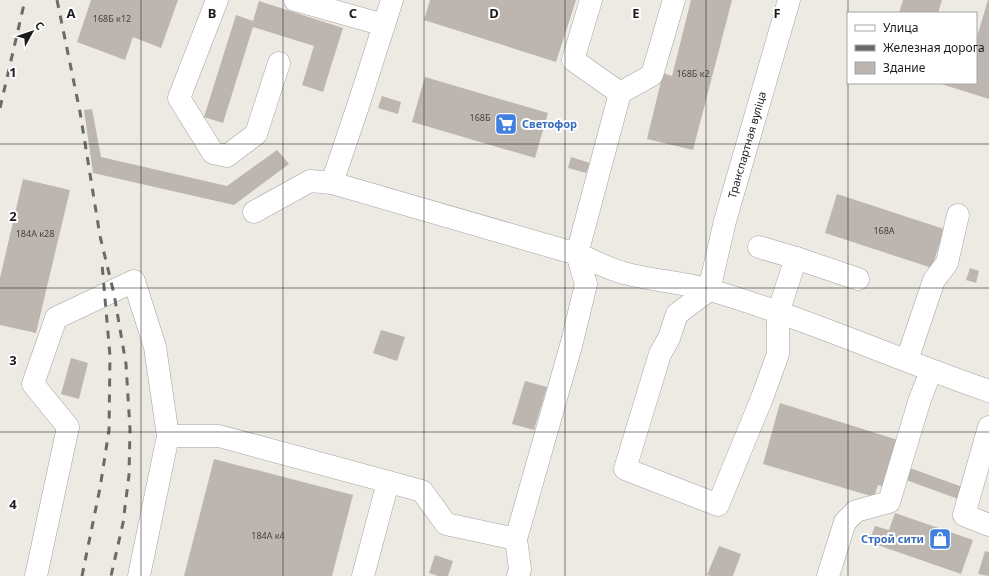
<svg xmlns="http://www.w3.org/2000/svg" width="989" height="576" viewBox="0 0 989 576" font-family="'Noto Sans',sans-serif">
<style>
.building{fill:#bdb6b0}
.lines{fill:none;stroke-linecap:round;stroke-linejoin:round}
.minor-casing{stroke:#a3a3a3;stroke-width:23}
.minor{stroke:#fff;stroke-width:22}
.rail{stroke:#6a6a6a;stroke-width:3;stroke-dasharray:8 8;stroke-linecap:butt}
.grid{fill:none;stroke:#1c1c1c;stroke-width:1;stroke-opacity:0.55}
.labels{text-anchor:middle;stroke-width:4;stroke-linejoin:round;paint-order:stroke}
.number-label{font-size:9px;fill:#444241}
.shop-label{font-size:11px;font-weight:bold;fill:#366cbe;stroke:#fff;text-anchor:start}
.street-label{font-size:11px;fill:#1c1c1c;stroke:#fff}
.grid-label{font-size:13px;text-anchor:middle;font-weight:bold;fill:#1c1c1c;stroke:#fff;stroke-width:4;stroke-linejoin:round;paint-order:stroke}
</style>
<rect width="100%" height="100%" fill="#edeae3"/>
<!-- building -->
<g class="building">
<polygon points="91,0 178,0 161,48 133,37 125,60 77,42"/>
<polygon points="430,0 576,0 556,62 424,20"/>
<polygon points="691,0 732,0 693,150 647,139 663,73 672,76"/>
<polygon points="903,0 942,0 938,13 899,13"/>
<polygon points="988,0 989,0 989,99 938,83 976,83 976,40"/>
<polygon points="259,1 343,28 323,92 302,85 314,46 253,27 223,123 204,117 236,15 253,21"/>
<polygon points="425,77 548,113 535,158 412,122"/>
<polygon points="382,96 401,102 398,114 378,108"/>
<polygon points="92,109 101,157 227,186 277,150 289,164 234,205 93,173 84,110"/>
<polygon points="571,157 590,163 586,173 568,168"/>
<polygon points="23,179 70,190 36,333 0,325 0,278"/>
<polygon points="837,194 944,229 932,268 825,233"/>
<polygon points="970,268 979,271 976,283 966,280"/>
<polygon points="381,330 405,337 397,361 373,353"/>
<polygon points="71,358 88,363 79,399 61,394"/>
<polygon points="525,381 547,387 534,430 512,424"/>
<polygon points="780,403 901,441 889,488 878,485 874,497 763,464"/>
<polygon points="214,459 353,495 332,576 184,576"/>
<polygon points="910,468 965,488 961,500 906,480"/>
<polygon points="895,513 973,540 961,574 869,542 875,526 889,530"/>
<polygon points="719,546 741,554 733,576 711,576 707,575"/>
<polygon points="985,551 989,552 989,576 978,574"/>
<polygon points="435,555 453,561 448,576 438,576 429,573"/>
</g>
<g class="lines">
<!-- minor casing -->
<g class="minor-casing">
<g id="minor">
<polyline points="217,0 179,98 213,153 227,156 256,134 279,63"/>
<polyline points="295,0 384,25"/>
<path d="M591 0 573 60 620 93 577 254C592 260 608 269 624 273 653 281 682 282 710 290 805 318 896 359 989 391"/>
<polyline points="620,93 652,75 674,0"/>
<polyline points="332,183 358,106 392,0"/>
<polyline points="254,212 310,181 332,183 577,254 586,284 572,342 516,539 520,569 518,576"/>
<polyline points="759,247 796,258"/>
<polyline points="709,290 677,314 669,338 660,354 625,469 718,505 762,398 778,354 778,313 796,258 858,279"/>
<path id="s1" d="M709 290 725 221 789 0"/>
<polyline points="907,360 934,280 947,263 958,215"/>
<polyline points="989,427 964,515 989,525"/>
<polyline points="168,436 219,436 422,491 446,524 516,539"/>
<polyline points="36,576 68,427 33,384 56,318 134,281 155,347 168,436 139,576"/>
<polyline points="363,576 388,482"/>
<polyline points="828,576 845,522 856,511 889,502 920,399 931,371"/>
</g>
</g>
<!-- minor -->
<use href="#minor" class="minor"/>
<!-- rail -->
<g class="rail">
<polyline points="57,0 80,112 100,236 114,294 126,364 130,429 129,475 123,523 111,576"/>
<polyline points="0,108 25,0"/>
<polyline points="82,576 100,488 109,430 110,356 102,264"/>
</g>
</g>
<!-- grid -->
<path class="grid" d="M141 0V576M283 0V576M424 0V576M565 0V576M706 0V576M848 0V576M0 144H989M0 288H989M0 432H989"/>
<!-- icons -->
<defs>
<g id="supermarket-square" transform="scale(1.15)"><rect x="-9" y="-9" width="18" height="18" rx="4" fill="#3f7fe0" stroke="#fff"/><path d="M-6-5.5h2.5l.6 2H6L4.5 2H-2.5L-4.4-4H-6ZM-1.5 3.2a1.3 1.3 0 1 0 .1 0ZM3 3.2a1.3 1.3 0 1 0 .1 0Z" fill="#fff"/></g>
<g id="shop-square" transform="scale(1.15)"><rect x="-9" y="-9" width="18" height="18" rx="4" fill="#3f7fe0" stroke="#fff"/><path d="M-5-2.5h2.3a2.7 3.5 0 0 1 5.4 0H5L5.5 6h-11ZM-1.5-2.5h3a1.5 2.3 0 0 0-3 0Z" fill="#fff"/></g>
</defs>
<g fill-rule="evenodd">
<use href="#supermarket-square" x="506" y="124"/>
<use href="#shop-square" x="940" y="539"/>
</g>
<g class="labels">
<!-- number labels -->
<g class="number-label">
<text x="112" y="22">168Б к12</text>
<text x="693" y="77">168Б к2</text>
<text x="480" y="121">168Б</text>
<text x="884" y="234">168А</text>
<text x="35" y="237">184А к28</text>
<text x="268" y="539">184А к4</text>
</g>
<!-- shop labels -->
<g class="shop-label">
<text x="522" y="128">Светофор</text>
<text x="924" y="543" text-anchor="end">Строй сити</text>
</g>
<!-- street labels -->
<g class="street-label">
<text dy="4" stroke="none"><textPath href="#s1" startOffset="150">Транспартная вуліца</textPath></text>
</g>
</g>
<g class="grid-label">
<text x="71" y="18">A</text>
<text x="212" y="18">B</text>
<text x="353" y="18">C</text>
<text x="494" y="18">D</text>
<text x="636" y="18">E</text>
<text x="777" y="18">F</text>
<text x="13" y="77">1</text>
<text x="13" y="221">2</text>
<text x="13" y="365">3</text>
<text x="13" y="509">4</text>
</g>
<!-- legend -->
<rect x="847" y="12" width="130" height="72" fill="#ffffff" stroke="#a4a4a4"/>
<rect x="855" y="25" width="20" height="6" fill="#ffffff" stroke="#a4a4a4"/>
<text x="883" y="32" font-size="12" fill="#1c1c1c">Улица</text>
<rect x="855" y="45" width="20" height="6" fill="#6a6a6a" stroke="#a4a4a4"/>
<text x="883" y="52" font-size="12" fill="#1c1c1c">Железная дорога</text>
<rect x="855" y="62" width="20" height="12" fill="#bdb6b0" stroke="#a4a4a4"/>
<text x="883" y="72" font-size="12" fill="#1c1c1c">Здание</text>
<!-- north arrow -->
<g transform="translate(32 32) rotate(50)" stroke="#ffffff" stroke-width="3" paint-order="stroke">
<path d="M0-3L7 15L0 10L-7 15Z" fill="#1c1c1c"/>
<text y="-6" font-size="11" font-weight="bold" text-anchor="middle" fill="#1c1c1c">С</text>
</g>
</svg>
